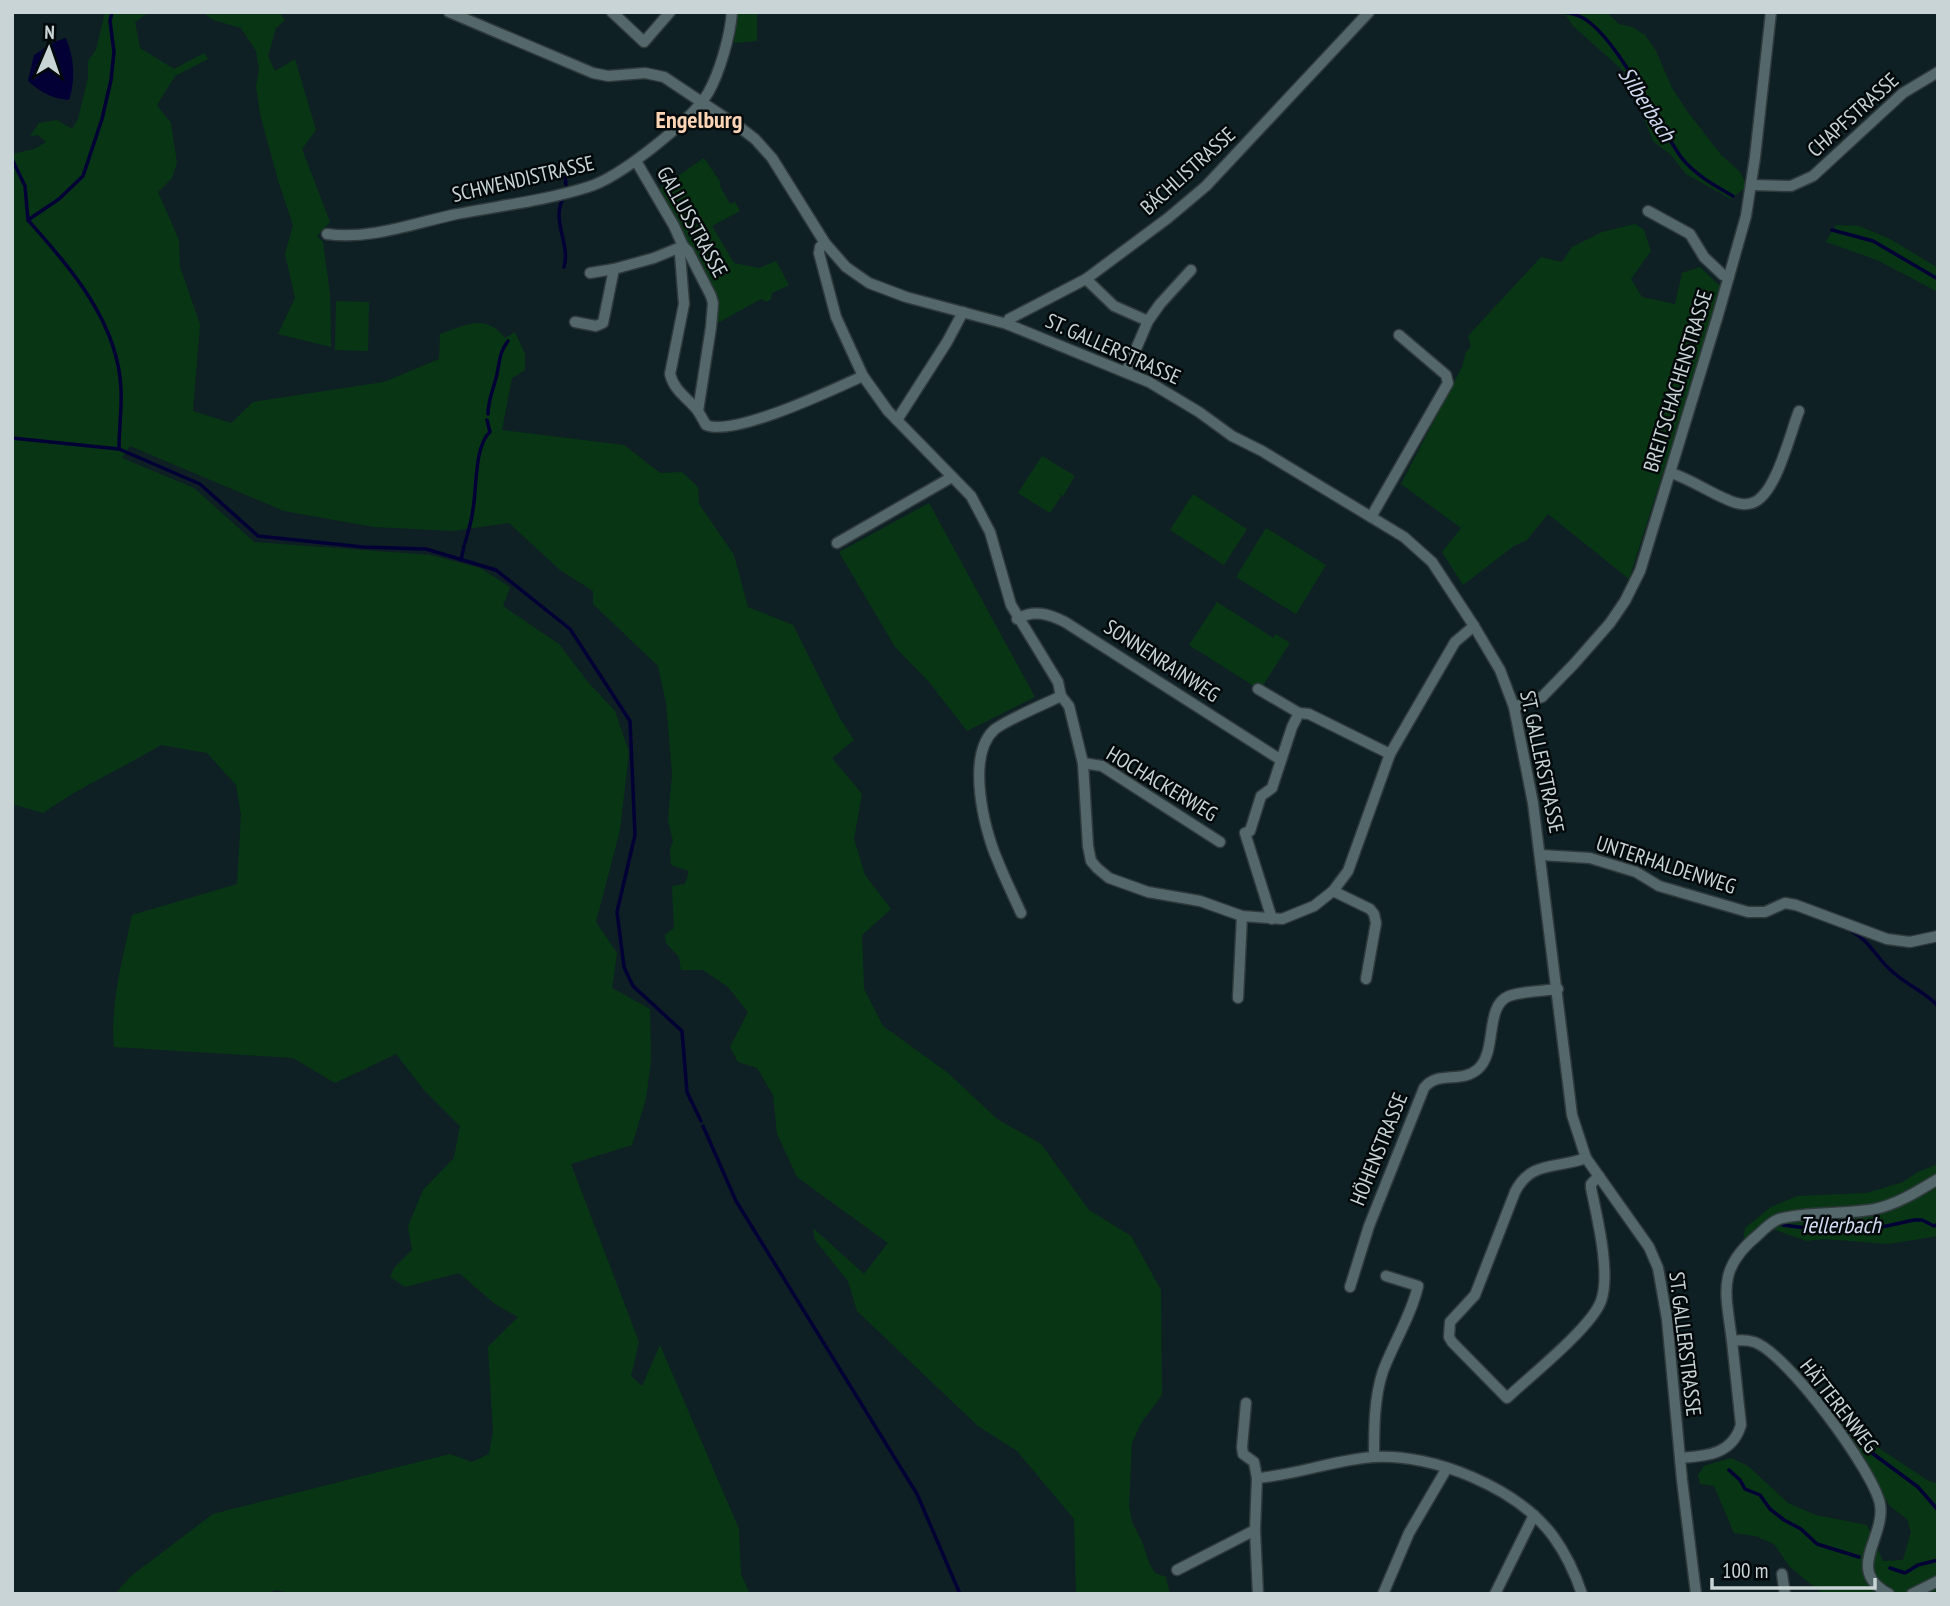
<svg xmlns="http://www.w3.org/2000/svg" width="1950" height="1606" viewBox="0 0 1950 1606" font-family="'PT Sans Narrow',sans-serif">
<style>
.green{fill:#083615}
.water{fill:#030035}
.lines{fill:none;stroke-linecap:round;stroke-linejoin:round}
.stream{stroke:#030035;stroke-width:3.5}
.minor-casing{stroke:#303a3d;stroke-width:13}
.minor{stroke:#54686b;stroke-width:10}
.labels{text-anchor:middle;stroke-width:5;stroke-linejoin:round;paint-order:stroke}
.street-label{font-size:21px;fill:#c9d4d6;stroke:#03090a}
.water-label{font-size:23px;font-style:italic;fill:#d0d9ef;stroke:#03090a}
.quarter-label{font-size:24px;font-weight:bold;fill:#fcd4b6;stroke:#03090a}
</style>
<rect width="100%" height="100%" fill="#0e2023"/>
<!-- green -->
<g class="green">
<path d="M105 12H149L135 22 140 48 174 69 204 53 208 59 175 76 157 105 171 123 177 163 172 178 158 192 179 240 180 267 200 324 193 411 231 423 253 402 384 382 439 359 440 334C468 325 484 313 505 338L515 332 525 354V370L512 378 502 430 624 445 660 473 682 472 698 487 699 504 734 555 748 607 793 625 839 717 854 740 832 758 862 794 854 839 865 875 891 909 862 935 864 989 883 1026 948 1073 997 1119 1041 1144 1089 1210 1131 1236 1161 1290 1162 1395 1141 1423 1132 1443 1129 1505 1132 1522 1143 1544 1149 1563 1155 1573 1166 1577 1170 1594H1076L1074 1519 1017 1451 978 1426 857 1311 848 1281 815 1240 813 1228 864 1274 888 1243 797 1177 777 1134 773 1095 757 1068 738 1062 730 1047 748 1012 728 987 703 970H681L679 957 666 943 665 935 674 928 672 886 685 884 689 871 671 865 670 849 673 841 668 820 672 774 666 703 658 666 593 604V591L560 570 509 523 453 531 374 527 284 511 130 446 122 458 194 488 254 542 430 555 480 568 510 587 503 606 559 644 587 681 615 711 629 752 620 830 596 922 617 953 612 988 650 1009 651 1061 646 1099 632 1145 571 1164 639 1342 631 1376 642 1386 660 1345 739 1529 741 1574 750 1594H293L277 1590 262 1594H115L131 1576 213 1514 450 1454 472 1462 489 1454 493 1432 488 1347 518 1317 495 1304 459 1273 405 1287 390 1277 394 1268 412 1250 408 1226 423 1190 454 1158 460 1126 424 1090 396 1054 335 1083 293 1058 114 1047C110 1003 123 958 132 915L237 884 241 815 236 785 207 753 161 745C121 769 81 786 43 813L12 804V154L34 149 46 142 38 135 30 136 39 123 57 120 72 129 78 119 88 78V61L96 50Z"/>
<polygon points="202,12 279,12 285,20 276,28 268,56 275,71 295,59 316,130 302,149 330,222 317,236 323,242 330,294 331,347 278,334 295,298 285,254 293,225 278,180 260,114 256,86 259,70 256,51 241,28 213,20"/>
<polygon points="736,12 757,12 757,41 734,43"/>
<polygon points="1564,12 1606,12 1619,24 1632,27 1645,35 1656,51 1672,88 1687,111 1721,155 1740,172 1747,186 1731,199 1686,174 1671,155 1653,141 1627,74 1573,26"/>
<polygon points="704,158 721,183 719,184 730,204 735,202 740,211 712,226 734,263 759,268 776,261 789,285 772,293 771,299 766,302 761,299 712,326 708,298 656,191"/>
<polygon points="1635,224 1644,230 1651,251 1631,279 1642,297 1675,304 1682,273 1700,267 1722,288 1629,579 1548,514 1527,540 1514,546 1463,585 1442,552 1461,528 1401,484 1462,367 1466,352 1471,346 1468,336 1541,257 1562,262 1572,247 1602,232"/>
<polygon points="1836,225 1859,226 1890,239 1938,268 1938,292 1877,260 1826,242"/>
<polygon points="336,301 369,302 368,351 335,350"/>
<polygon points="1042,456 1075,476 1063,496 1056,492 1061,496 1050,513 1018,493"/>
<polygon points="1193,494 1247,529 1224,565 1170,530"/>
<polygon points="929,503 1035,697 967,731 929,682 895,647 839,552"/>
<polygon points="1266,528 1326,565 1296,614 1236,577"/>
<polygon points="1217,602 1273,638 1276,634 1290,643 1260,690 1189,645"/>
<polygon points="1938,1164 1938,1236 1888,1244 1823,1239 1807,1241 1764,1226 1743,1243 1745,1228 1771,1207 1797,1196 1867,1193 1903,1182 1918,1172"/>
<polygon points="1835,1419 1927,1480 1938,1484 1938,1594 1823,1594 1790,1567 1774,1544 1755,1536 1734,1533 1714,1486 1700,1484 1698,1475 1704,1466 1731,1458 1748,1466 1788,1503 1816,1515 1867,1525 1883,1561 1903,1560 1911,1532 1907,1519 1890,1506"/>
</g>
<!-- water -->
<path class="water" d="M66 38C74 58 76 79 69 100 53 99 40 92 28 81L34 55 54 42Z"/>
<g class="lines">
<!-- stream -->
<g class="stream">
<path d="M112 12 110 21 114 52 111 80 102 119 83 176 59 199 28 220C70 268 118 321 121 389 122 408 119 428 119 448"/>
<path d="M1563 12C1568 13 1575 14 1579 16 1614 30 1658 125 1681 157 1694 174 1715 186 1733 196"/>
<polyline points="12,159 25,186 28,220"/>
<polyline points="565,176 566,185"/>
<path d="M564 197C550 219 571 244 564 267"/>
<polyline points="1832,230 1873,241 1938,279"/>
<path d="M488 414C488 399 494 388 497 374 500 360 499 353 508 341"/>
<polyline points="12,438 119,449 200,484 258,536 363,547 426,549 496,570 570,629 630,721 635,835 617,912 624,967 633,986 682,1031 687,1092 701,1121"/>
<path d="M465 543C468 532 472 520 473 509 477 489 474 446 490 432L487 420"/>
<polyline points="461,560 464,546"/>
<path d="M1851 931C1872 942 1876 959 1894 973 1909 986 1925 992 1938 1006"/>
<polyline points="703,1126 736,1201 917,1494 960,1594"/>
<polyline points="1783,1225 1814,1229 1831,1225 1855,1226 1868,1230 1914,1220 1922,1220 1934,1226 1938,1224"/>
<polyline points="1861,1439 1868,1450 1918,1487 1938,1510"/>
<polyline points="1729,1470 1740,1480 1745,1489 1760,1495 1770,1509 1784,1520 1801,1529 1817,1544 1859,1557"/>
<polyline points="1890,1568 1905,1573 1918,1565 1938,1560"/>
</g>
<!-- minor casing -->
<g class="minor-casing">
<g id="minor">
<polyline points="449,12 593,73 608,76 645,73 664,77 742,129 755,139 772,158 825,243 846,267 869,283 906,297 1007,324 1149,382 1199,412 1232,436 1262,451 1404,537 1432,562 1474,626 1500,670 1514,707 1533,803 1572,1115 1586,1158 1649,1247 1658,1268 1667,1319 1682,1480 1696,1594"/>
<polyline points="612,12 644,42 670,12"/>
<path d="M636 161 674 226 683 246 688 251 711 296 713 303 711 327 698 411 706 425C734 437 832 390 863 376"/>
<polyline points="1751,185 1791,186 1813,176 1903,93 1938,72"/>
<polyline points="1648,211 1690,234 1704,257 1723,275 1729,277"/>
<path d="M327 234C368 240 412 224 452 215 497 206 544 201 588 187 619 178 691 121 708 93 720 72 730 36 732 12"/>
<polyline points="825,243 820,247 819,253 836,317 863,376 888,411 971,496 990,532 1011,605 1058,682 1061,696 1069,706 1083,763 1088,846 1091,861 1097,868 1109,878 1148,892 1200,901 1242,916 1282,919 1314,906 1333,891 1348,871 1390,754 1455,642 1474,626"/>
<path d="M683 246 680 254 684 304 670 374C674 391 688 398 698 411"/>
<polyline points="590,273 614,269"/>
<polyline points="1086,279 1114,306 1148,321"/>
<polyline points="575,322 596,326 603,323 614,269 654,258 683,246"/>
<polyline points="1007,324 1009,319 1086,279 1168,218 1206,186 1369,12"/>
<polyline points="1126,372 1148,321 1160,304 1191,270"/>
<polyline points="897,420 947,342 963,312"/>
<path d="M1671 473C1690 479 1707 491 1726 499 1734 503 1743 506 1752 503 1776 496 1790 433 1799 411"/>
<polyline points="1371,517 1448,383 1446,375 1399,335"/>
<polyline points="837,543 952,477"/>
<path d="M1017 619C1034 609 1049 614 1065 622L1281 760"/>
<polyline points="1258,689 1299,713 1309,714 1390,754"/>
<polyline points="1514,707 1542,697 1574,664 1610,623 1625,601 1640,571 1718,315 1746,216 1755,157 1771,12"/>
<polyline points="1083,763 1102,766 1220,842"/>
<polyline points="1541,855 1590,858 1636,872 1659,886 1748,912 1765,912 1785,903 1796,905 1887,939 1910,942 1938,936"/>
<polyline points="1333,891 1370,909 1374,914 1376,923 1366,979"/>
<path d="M1021 913C1013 895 1004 877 997 859 984 829 966 756 994 730 1006 720 1045 704 1061 696"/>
<polyline points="1272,919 1245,833 1250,831 1261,796 1272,788 1292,727 1299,713"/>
<polyline points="1238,998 1242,916"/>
<path d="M1586 1158C1557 1169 1531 1160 1515 1192L1475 1295 1450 1322 1449 1337 1452 1342 1507 1398C1530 1376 1591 1328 1601 1301 1611 1273 1597 1217 1591 1188V1184L1599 1176"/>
<path d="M1350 1287 1369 1226 1424 1088C1438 1070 1461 1084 1478 1069 1498 1051 1484 1006 1509 996 1524 991 1542 991 1558 989"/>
<polyline points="1246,1403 1242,1447 1243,1454 1254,1462 1257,1478 1255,1530 1258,1594"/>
<path d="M1374 1457C1374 1429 1374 1398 1383 1371 1394 1342 1411 1316 1418 1286L1386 1276"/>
<path d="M1680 1458C1706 1456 1732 1455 1741 1425L1732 1341"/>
<path d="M1257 1478C1297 1475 1333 1460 1373 1457 1433 1453 1517 1488 1553 1536 1566 1554 1575 1573 1582 1594"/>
<polyline points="1177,1570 1255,1530"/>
<polyline points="1782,1574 1785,1594"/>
<polyline points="1383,1594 1409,1533 1447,1468"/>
<polyline points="1495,1594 1534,1515"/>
<path d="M1889 1594C1844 1570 1886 1538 1880 1504 1873 1470 1786 1352 1754 1342 1747 1340 1739 1340 1732 1341 1726 1293 1716 1269 1758 1235 1764 1229 1771 1222 1779 1219 1810 1211 1844 1215 1875 1209 1898 1204 1918 1191 1938 1179"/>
<polyline points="1912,1594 1938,1581"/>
</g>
</g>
<!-- minor -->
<use href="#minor" class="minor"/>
</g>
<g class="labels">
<!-- street labels -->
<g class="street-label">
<text transform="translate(1853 115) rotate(-42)" y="7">CHAPFSTRASSE</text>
<text transform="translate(1188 171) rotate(-42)" y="7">BÄCHLISTRASSE</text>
<text transform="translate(523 179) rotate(-13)" y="7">SCHWENDISTRASSE</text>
<text transform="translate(692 222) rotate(61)" y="7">GALLUSSTRASSE</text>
<text transform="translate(1113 349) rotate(24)" y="7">ST. GALLERSTRASSE</text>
<text transform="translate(1678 381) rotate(-73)" y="7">BREITSCHACHENSTRASSE</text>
<text transform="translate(1162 661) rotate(33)" y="7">SONNENRAINWEG</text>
<text transform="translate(1542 762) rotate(78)" y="7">ST. GALLERSTRASSE</text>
<text transform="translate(1162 784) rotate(31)" y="7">HOCHACKERWEG</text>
<text transform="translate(1666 865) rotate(18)" y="7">UNTERHALDENWEG</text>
<text transform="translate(1379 1149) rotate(-68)" y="7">HÖHENSTRASSE</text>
<text transform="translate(1685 1344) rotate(83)" y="7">ST. GALLERSTRASSE</text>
<text transform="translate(1839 1406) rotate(52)" y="7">HÄTTERENWEG</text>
</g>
<!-- water labels -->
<g class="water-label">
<text transform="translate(1647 104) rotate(57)" y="8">Silberbach</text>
<text x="1840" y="1233">Tellerbach</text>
</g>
<!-- quarter labels -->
<g class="quarter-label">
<text x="699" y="128">Engelburg</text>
</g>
</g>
<!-- border -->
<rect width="1950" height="1606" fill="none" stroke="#c9d4d6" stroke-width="28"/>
<!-- north arrow -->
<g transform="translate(49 49) rotate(2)" stroke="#03090a" stroke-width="5" paint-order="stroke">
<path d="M0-5L12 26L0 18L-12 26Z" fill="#c9d4d6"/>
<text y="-10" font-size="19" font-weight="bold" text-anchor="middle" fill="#c9d4d6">N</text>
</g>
<!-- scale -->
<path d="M1712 1578v10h163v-10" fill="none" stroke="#c9d4d6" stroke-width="3.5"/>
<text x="1722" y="1578" font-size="21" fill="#c9d4d6" stroke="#03090a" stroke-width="5" paint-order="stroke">100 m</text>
</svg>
